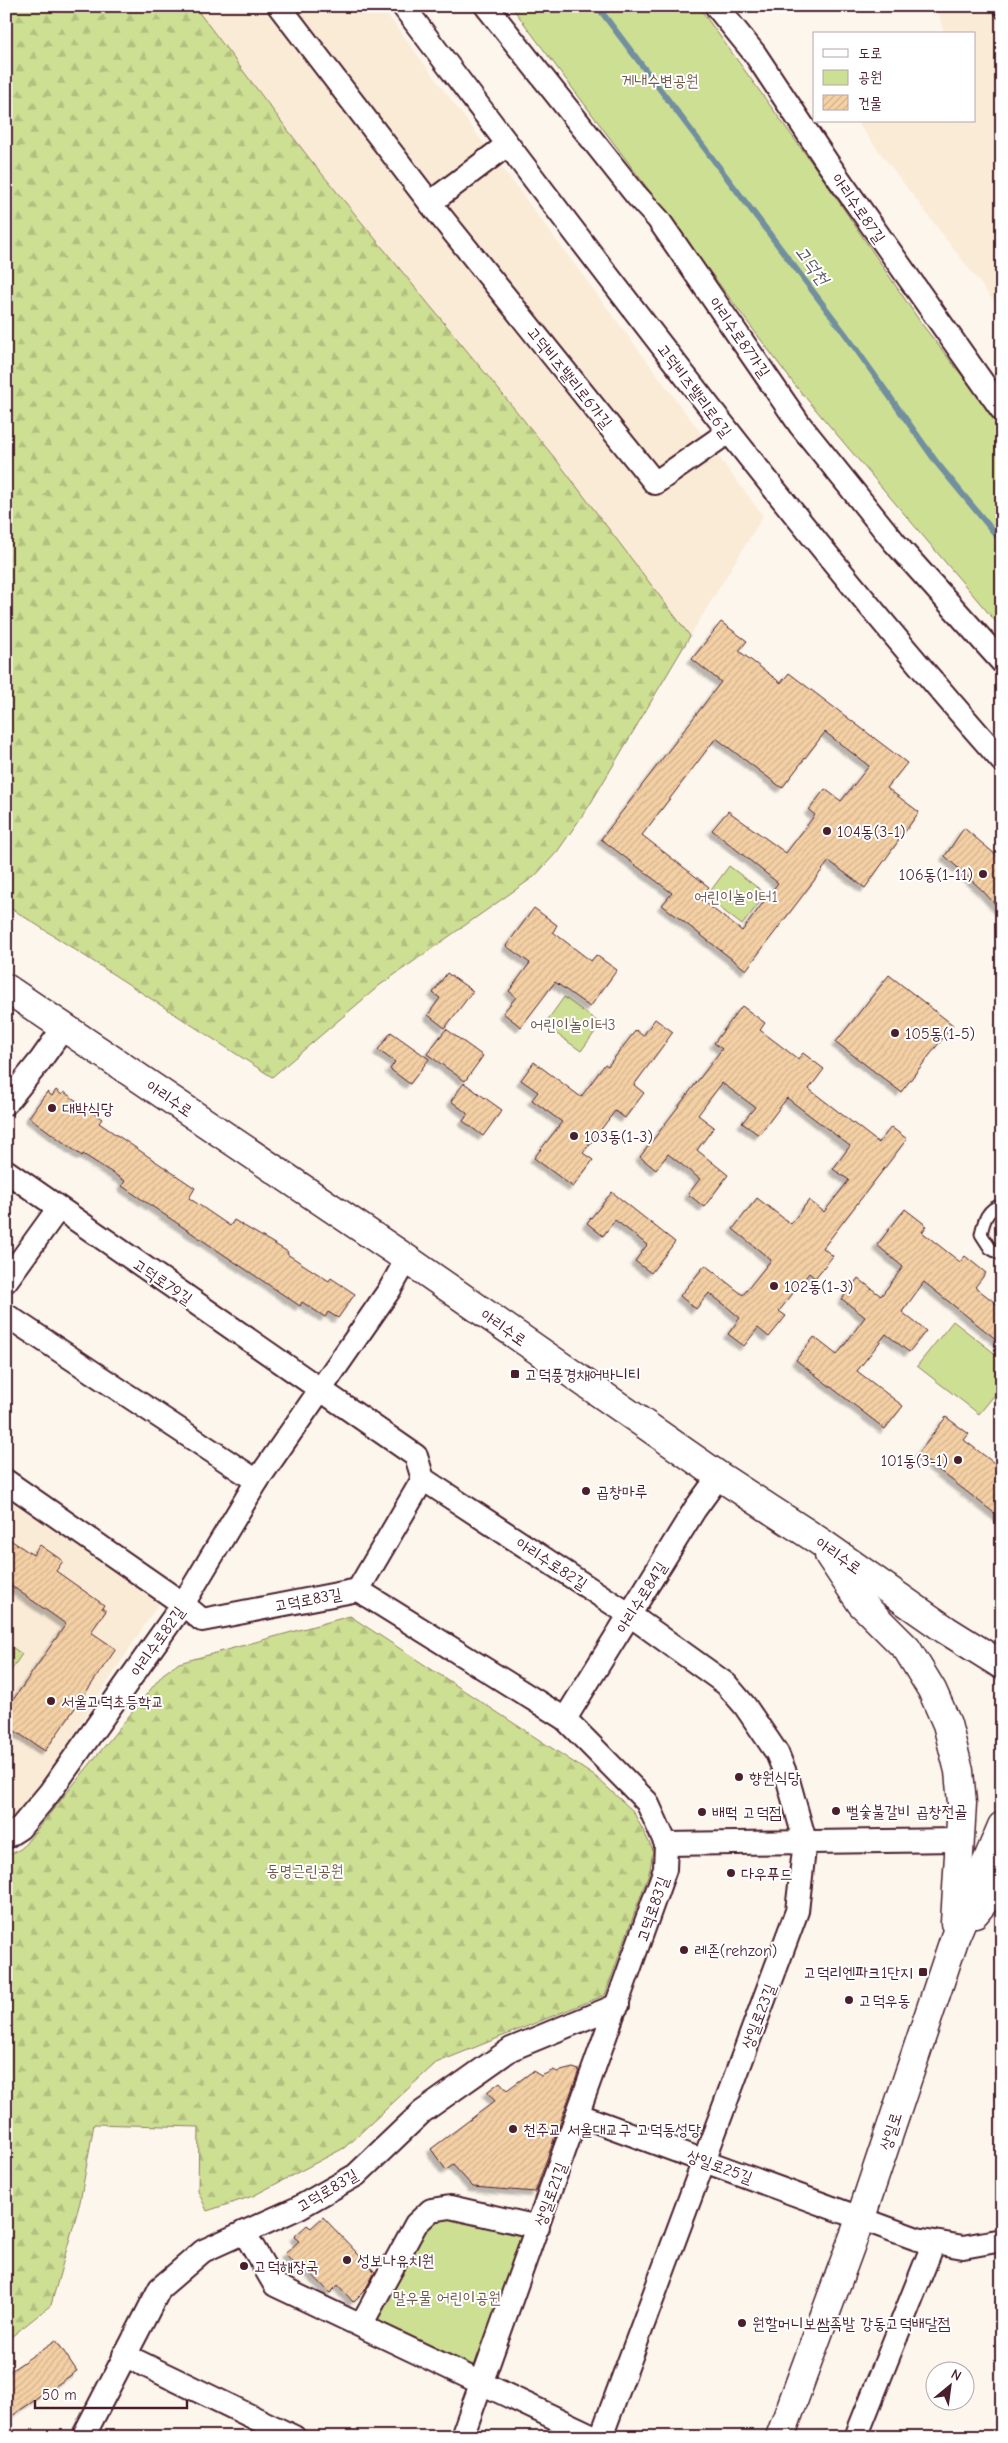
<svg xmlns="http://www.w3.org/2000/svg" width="1008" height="2443" viewBox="0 0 1008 2443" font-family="'Comic Neue','Poor Story',sans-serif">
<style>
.built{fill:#faebd7}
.green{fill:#cddf93;stroke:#8c7f5f}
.forest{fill:url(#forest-firs);stroke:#8c7f5f}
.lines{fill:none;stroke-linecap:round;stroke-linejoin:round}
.stream{stroke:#728f9f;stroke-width:6}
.building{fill:url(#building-hatch);stroke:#4a1f2b;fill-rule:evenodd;filter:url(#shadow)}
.lane-casing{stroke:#4a1f2b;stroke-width:15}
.street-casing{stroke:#4a1f2b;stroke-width:26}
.secondary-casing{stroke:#4a1f2b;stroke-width:31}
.lane{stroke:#fff;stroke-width:11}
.street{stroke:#fff;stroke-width:22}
.secondary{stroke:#fff;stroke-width:28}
.poi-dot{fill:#4a1f2b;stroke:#fff;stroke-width:2}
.labels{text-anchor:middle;stroke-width:4;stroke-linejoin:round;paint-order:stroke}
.park-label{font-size:16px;fill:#71594a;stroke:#fff}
.street-label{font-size:16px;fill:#4a1f2b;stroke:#fff}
.poi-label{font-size:16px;fill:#4a1f2b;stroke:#fff;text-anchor:start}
.water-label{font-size:18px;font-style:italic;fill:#5e5765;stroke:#fff}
</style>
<defs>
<pattern id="forest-firs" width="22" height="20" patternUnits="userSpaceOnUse" patternTransform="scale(1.25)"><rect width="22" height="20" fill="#cddf93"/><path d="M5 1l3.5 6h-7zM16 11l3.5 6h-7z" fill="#b2bf7f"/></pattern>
<pattern id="building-hatch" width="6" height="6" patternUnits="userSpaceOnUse" patternTransform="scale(1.25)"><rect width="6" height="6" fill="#f4d0a5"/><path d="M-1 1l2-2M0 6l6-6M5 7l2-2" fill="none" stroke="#d3b28e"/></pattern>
<filter id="shadow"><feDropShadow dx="-4.5" dy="4.5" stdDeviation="1" flood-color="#0004"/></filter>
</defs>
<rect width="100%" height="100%" fill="#fdf6ed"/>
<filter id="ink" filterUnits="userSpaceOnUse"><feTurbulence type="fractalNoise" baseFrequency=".02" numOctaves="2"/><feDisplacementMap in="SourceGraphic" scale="10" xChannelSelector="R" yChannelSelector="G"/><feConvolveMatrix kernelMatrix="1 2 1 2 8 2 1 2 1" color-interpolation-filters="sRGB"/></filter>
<g filter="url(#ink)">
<!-- built -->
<g class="built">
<polygon points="194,6 381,6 763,516 690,636 558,462 309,158"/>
<polygon points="937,6 1002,6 1002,312 856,121 974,121 974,34 944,34"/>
<polygon points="6,1493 161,1600 30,1802 6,1824"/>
</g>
<!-- green -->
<g class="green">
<polygon points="511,6 698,6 822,177 921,323 1002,427 1002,629 794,384"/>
<polygon points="729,866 766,894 742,925 706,897"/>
<polygon points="564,997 601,1024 581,1051 544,1025"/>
<polygon points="953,1321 1002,1359 1002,1386 979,1414 917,1366"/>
<polygon points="6,1643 22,1654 6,1678"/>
<polygon points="432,2213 535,2229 481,2379 365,2325"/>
</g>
<!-- forest -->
<g class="forest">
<polygon points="6,6 194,6 309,158 558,462 690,636 589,806 557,852 535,876 380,985 272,1077 6,905"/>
<polygon points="350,1616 596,1777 633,1811 653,1850 650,1870 605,1995 436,2063 344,2148 253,2196 207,2211 198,2191 199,2127 94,2124 80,2202 51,2305 6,2341 6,1857 22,1848 163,1674 179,1663"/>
</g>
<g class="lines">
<!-- stream -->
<polyline class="stream" points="597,6 846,335 937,463 1002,542"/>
</g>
<!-- building -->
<g class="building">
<path d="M721 622 747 641 739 651 781 683 789 673 907 763 887 788 919 812 865 888 829 861 746 970 662 905 672 893 601 839 721 682 692 659ZM825 732 869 766 841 801 825 789 809 810 815 815 786 853 728 811 712 830 778 883 742 931 700 899 709 887 642 835 716 738 782 788Z"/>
<polygon points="964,828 1002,860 1002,912 983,891 945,856"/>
<polygon points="534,908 557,925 553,932 591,961 596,955 617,970 590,1007 555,982 521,1027 503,1013 516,997 509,991 530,963 506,946"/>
<polygon points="447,973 473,991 445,1028 428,1015 440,998 433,993"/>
<polygon points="889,975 953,1025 901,1092 836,1042"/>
<polygon points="742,1006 765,1023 760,1030 798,1059 803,1053 824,1069 809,1089 879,1143 891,1127 907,1139 823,1248 833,1256 815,1278 809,1273 779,1311 786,1316 769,1337 758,1328 744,1346 728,1334 740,1318 725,1305 709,1293 696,1309 680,1296 705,1265 743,1295 771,1260 733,1229 757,1198 791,1224 809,1200 824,1212 849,1180 833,1169 850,1146 787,1098 759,1135 742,1123 755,1107 722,1083 698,1115 714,1127 697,1150 728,1175 704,1207 688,1194 700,1179 668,1154 656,1170 640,1157 722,1049 714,1043"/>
<polygon points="655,1019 673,1032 634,1085 644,1093 625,1118 615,1111 583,1153 593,1160 573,1187 534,1158 562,1122 532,1100 538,1092 521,1080 534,1062 581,1097 605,1064 608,1066 636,1030 643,1036"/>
<polygon points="446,1029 483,1056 465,1081 427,1054"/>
<polygon points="391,1032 429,1059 410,1084 390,1069 395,1062 378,1050"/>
<polygon points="464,1083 502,1110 483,1136 463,1121 468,1114 451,1101"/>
<polygon points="56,1090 62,1095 64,1092 102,1119 99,1123 195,1188 189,1198 230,1226 234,1220 288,1252 287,1254 329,1281 331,1278 355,1294 338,1318 328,1312 325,1317 302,1302 300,1306 122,1186 125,1181 83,1154 82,1156 29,1117 47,1092 52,1096"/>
<polygon points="612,1192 675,1242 651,1273 635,1261 647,1245 631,1232 615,1220 603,1236 587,1223"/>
<polygon points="905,1209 927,1226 922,1232 960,1262 965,1256 986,1273 975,1287 1002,1308 1002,1344 924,1282 902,1312 926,1331 909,1352 886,1334 857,1371 903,1406 885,1429 796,1360 814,1337 837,1355 865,1317 842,1299 858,1278 881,1296 903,1267 877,1245"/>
<polygon points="946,1417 969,1434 964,1440 1002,1469 1002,1519 918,1454"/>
<polygon points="6,1537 33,1555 40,1545 63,1561 56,1571 104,1605 102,1608 106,1611 91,1632 116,1649 45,1751 6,1725 6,1710 66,1624 6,1582"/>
<polygon points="573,2068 579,2070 535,2192 473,2187 453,2165 446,2170 431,2149 495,2101 487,2092 500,2082 507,2090 533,2071 541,2076 554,2070 557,2072"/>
<polygon points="323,2217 375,2272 365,2290 353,2302 338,2285 330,2293 306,2268 301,2272 285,2254 299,2241 294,2237 307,2225 311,2228"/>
<polygon points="56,2340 77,2371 6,2420 6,2374"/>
</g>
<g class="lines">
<!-- lane casing -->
<g class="lane-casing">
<g id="lane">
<polyline points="999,6 1002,13"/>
<path d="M1002 1205C987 1209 984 1220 981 1234L990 1248 1002 1255"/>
</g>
</g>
<!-- street casing -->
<g class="street-casing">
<g id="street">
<polyline points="279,6 430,203 655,483 727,433"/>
<path d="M403 6C597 262 789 520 1002 761"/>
<polyline points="486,6 636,195 658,219 800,425 895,543 1002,662"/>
<polyline points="716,6 755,54 827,162 1002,410"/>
<polyline points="430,203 507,145"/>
<polyline points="6,1103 40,1061 64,1027"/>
<polyline points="6,1171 416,1456 423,1479 630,1615 726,1684 745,1706 777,1753 788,1780 805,1841 797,1911 601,2437"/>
<polyline points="6,1281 58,1209"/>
<polyline points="6,1315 257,1481"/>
<polyline points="6,1481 183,1604 202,1620 358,1590 565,1719 647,1802 666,1844 665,1869 462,2437"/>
<polyline points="358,1590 423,1479"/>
<polyline points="565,1719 695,1509 719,1476"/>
<polyline points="6,1837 20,1828 50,1792 183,1604 257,1481 390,1289 407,1259"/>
<polyline points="666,1844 958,1840"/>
<polyline points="579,2115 917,2239 963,2247 1002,2240"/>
<polyline points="244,2232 275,2285 595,2437"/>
<polyline points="361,2325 416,2224 431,2210 450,2207 538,2227"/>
<polyline points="124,2355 294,2437"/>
<polyline points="83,2437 160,2288 203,2251 298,2208 356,2175 422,2112 511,2049 618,2005"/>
<polyline points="856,2437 934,2242"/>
</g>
</g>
<!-- secondary casing -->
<g class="secondary-casing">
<g id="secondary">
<polyline points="6,988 407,1259 719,1476 819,1541 946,1630 1002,1665"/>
<polyline points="829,1555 861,1603 907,1649 932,1690 947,1724 959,1771 962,1803 955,1923"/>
<polyline points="975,1913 1002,1880"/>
<polyline points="780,2437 861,2217 955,1937 1002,1826"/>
</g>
</g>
<!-- lane -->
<use href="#lane" class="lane"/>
<!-- street -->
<use href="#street" class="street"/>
<!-- secondary -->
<use href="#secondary" class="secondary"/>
</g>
</g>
<!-- markers -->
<g class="poi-dot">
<circle cx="827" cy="831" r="5"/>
<circle cx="983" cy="874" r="5"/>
<circle cx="895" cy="1033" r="5"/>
<circle cx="52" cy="1108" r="5"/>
<circle cx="574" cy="1136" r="5"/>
<circle cx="774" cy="1286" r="5"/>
<rect x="510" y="1369" width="10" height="10" rx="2.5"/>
<circle cx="958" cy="1460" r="5"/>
<circle cx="586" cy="1491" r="5"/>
<circle cx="51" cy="1701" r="5"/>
<circle cx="739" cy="1777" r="5"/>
<circle cx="836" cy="1811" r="5"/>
<circle cx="702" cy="1812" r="5"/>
<circle cx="731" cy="1873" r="5"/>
<circle cx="684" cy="1950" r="5"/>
<rect x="918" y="1967" width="10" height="10" rx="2.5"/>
<circle cx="849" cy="2000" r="5"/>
<circle cx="513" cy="2129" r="5"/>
<circle cx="347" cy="2260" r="5"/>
<circle cx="244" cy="2266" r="5"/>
<circle cx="742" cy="2323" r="5"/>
</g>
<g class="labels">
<!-- park labels -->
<g class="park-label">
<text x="660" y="86">게내수변공원</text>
<text x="736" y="902">어린이놀이터1</text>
<text x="573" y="1030">어린이놀이터3</text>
<text x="305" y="1876">동명근린공원</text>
<text x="447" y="2303">말우물 어린이공원</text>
</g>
<!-- street labels -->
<g class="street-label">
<text transform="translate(859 208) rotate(55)" y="6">아리수로87길</text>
<text transform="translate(740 337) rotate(55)" y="6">아리수로87가길</text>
<text transform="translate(570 377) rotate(51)" y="6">고덕비즈밸리로6가길</text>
<text transform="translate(695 390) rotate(53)" y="6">고덕비즈밸리로6길</text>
<text transform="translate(170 1098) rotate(34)" y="6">아리수로</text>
<text transform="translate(163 1281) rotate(34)" y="6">고덕로79길</text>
<text transform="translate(504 1327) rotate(35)" y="6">아리수로</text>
<text transform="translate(839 1555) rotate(35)" y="6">아리수로</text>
<text transform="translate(552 1563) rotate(33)" y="6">아리수로82길</text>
<text transform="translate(641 1597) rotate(-58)" y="6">아리수로84길</text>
<text transform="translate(308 1599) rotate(-11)" y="6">고덕로83길</text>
<text transform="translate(157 1641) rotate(-55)" y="6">아리수로82길</text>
<text transform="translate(652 1909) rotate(-71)" y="6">고덕로83길</text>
<text transform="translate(758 2016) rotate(-69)" y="6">상일로23길</text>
<text transform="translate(890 2131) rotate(-72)" y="6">상일로</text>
<text transform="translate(720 2166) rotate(20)" y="6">상일로25길</text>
<text transform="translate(327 2190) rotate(-31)" y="6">고덕로83길</text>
<text transform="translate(550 2194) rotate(-70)" y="6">상일로21길</text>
</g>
<!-- poi labels -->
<g class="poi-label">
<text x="837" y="837">104동(3-1)</text>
<text x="973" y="880" text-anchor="end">106동(1-11)</text>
<text x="905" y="1039">105동(1-5)</text>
<text x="62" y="1114">대박식당</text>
<text x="584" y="1142">103동(1-3)</text>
<text x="784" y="1292">102동(1-3)</text>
<text x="525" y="1380">고덕풍경채어바니티</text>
<text x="948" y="1466" text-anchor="end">101동(3-1)</text>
<text x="596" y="1497">곱창마루</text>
<text x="61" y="1707">서울고덕초등학교</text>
<text x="749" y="1783">향원식당</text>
<text x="846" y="1817">뻘숯불갈비 곱창전골</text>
<text x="712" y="1818">배떡 고덕점</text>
<text x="741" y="1879">다우푸드</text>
<text x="694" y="1956">레존(rehzon)</text>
<text x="913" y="1978" text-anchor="end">고덕리엔파크1단지</text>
<text x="859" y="2006">고덕우동</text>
<text x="523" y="2135">천주교 서울대교구 고덕동성당</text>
<text x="357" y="2266">성보나유치원</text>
<text x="254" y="2272">고덕해장국</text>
<text x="752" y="2329">원할머니보쌈족발 강동고덕배달점</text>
</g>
<!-- water labels -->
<g class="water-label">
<text transform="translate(812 265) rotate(53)" y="6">고덕천</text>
</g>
</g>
<!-- margin -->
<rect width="1008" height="2443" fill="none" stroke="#fff" stroke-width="25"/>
<rect x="12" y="12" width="983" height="2418" fill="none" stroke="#4a1f2b" stroke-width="2" filter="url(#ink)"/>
<!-- legend -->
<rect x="813" y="32" width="162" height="90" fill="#ffffff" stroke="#b7a5aa"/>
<rect x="823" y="49" width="25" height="8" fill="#ffffff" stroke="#b7a5aa"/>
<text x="858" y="58" font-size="15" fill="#4a1f2b">도로</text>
<rect x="823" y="70" width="25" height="15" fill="#cddf93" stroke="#b7a5aa"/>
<text x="858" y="82" font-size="15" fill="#4a1f2b">공원</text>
<rect x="823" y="95" width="25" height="15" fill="url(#building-hatch)" stroke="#b7a5aa"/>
<text x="858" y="108" font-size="15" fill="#4a1f2b">건물</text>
<!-- north arrow -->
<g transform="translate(950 2386) rotate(29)"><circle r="24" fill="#ffffff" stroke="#b7a5aa"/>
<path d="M0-4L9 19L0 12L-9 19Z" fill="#4a1f2b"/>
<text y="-8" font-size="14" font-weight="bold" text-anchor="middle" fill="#4a1f2b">N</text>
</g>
<!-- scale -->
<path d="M35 2400v8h152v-8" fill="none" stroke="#4a1f2b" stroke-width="2.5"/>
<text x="42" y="2400" font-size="15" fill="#4a1f2b" stroke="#ffffff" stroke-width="4" paint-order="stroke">50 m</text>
</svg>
